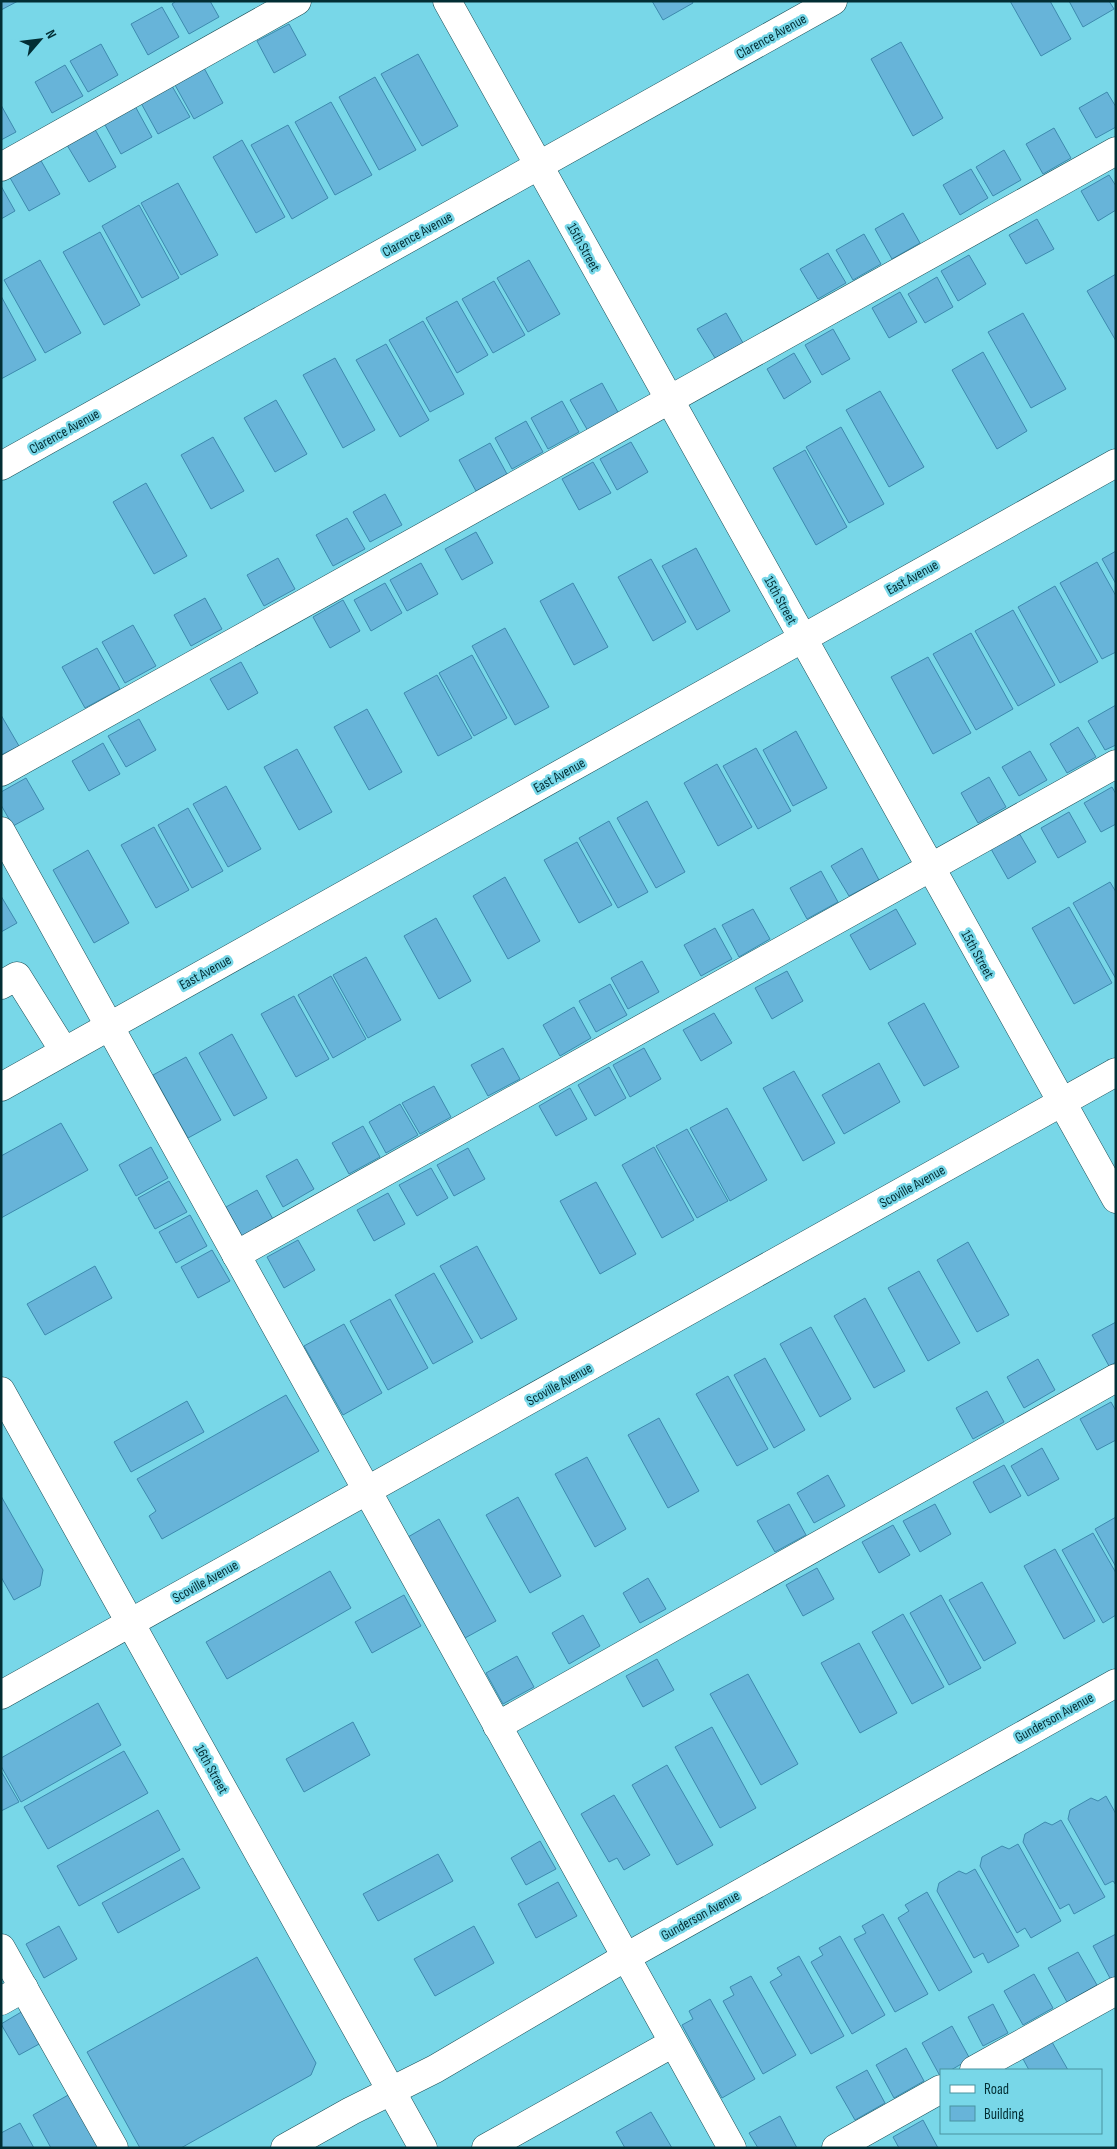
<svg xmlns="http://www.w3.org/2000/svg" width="1117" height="2149" viewBox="0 0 1117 2149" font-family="'Sofia Sans Condensed',sans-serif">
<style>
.building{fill:#67b4d9;stroke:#3d8aae}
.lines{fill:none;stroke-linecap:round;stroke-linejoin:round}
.minor-casing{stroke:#1b4f57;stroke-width:29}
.minor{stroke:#fff;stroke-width:28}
.labels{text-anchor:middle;stroke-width:5;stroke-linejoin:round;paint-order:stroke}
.street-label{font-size:14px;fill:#022e34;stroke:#78d7e8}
</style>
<rect width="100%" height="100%" fill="#78d7e8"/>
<!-- building -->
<g class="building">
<polygon points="1,1 18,1 1,10"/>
<polygon points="176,1 210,1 219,17 189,34 172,4"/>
<polygon points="652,1 692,1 693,3 663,20"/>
<polygon points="1010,1 1050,1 1071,39 1041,56"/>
<polygon points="1069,1 1109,1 1114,9 1083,27"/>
<polygon points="162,7 179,37 148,55 131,24"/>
<polygon points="289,24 306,55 274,73 257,41"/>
<polygon points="901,42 943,118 913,136 871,59"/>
<polygon points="101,44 118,75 88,92 70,61"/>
<polygon points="418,54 458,126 422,146 381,74"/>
<polygon points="65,65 83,96 52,113 35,82"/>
<polygon points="204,68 223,103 194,119 175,85"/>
<polygon points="375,77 416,150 379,170 339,97"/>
<polygon points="172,86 190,117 158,134 141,103"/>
<polygon points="1107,92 1116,107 1116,127 1096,138 1079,108"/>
<polygon points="331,102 372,175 335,195 295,122"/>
<polygon points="1,105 16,132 1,140"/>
<polygon points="135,106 152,137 121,154 104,123"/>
<polygon points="92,124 116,167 89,182 64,140"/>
<polygon points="288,125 328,198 292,219 251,145"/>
<polygon points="1054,128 1071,158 1043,174 1026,144"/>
<polygon points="242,140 285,217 256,233 213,157"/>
<polygon points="1004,150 1021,180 993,196 976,167"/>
<polygon points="40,159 60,194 29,211 9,176"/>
<polygon points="971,169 988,198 960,215 943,185"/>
<polygon points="1109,175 1116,186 1116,210 1098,221 1081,191"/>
<polygon points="178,183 218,255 181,275 141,203"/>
<polygon points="1,186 15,211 1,219"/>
<polygon points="139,205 179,278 142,298 102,226"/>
<polygon points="903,213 920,243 892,259 875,229"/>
<polygon points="1037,219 1054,249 1026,264 1009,235"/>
<polygon points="100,232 140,305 104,325 63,252"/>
<polygon points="864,234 881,264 853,280 836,250"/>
<polygon points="828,253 846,283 818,299 800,269"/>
<polygon points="969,255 986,284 958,301 941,271"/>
<polygon points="40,260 81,333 45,353 4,280"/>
<polygon points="529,260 560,314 528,332 497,278"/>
<polygon points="1116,274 1116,341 1087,291"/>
<polygon points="937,277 953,307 925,323 908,294"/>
<polygon points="494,281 525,335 493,353 462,299"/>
<polygon points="900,292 917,322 889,338 872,308"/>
<polygon points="1,296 36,360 1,379"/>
<polygon points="457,301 488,355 457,373 426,318"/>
<polygon points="726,313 743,343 715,358 697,329"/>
<polygon points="1023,313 1066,389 1031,408 988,332"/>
<polygon points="423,321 464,394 430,412 389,340"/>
<polygon points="833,329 850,359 822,375 805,345"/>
<polygon points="386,344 429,420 400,437 356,360"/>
<polygon points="983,352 1027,431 997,449 952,370"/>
<polygon points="794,353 811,382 784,399 767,369"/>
<polygon points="335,358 375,430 343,448 303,375"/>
<polygon points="602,383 619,414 588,431 570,400"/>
<polygon points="880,391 924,467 889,487 846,410"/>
<polygon points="276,400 307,454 275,472 244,418"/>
<polygon points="562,401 579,432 548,449 531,418"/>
<polygon points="526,421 543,452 512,469 495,438"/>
<polygon points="841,427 884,504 849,523 806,447"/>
<polygon points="213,437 244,491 211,509 181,455"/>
<polygon points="631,442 648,472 617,490 600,459"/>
<polygon points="490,443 507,474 476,491 459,460"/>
<polygon points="805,450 847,527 816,545 773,468"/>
<polygon points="593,462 611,493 579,510 562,479"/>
<polygon points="146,483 187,556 154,574 113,502"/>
<polygon points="385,494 402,525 370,542 353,512"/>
<polygon points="347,518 365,549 333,566 316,535"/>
<polygon points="476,532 493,563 462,580 445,549"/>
<polygon points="696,548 730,611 697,630 662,566"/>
<polygon points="1116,551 1116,584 1102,559"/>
<polygon points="278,558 295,589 264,606 247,575"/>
<polygon points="651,559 686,622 653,641 618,577"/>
<polygon points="1097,562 1116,596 1116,652 1102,659 1060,583"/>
<polygon points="421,563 438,594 407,611 390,580"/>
<polygon points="385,583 402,613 371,631 354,600"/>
<polygon points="573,583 608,647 574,665 540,601"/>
<polygon points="1055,586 1098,662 1060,683 1018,607"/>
<polygon points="205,598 222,629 191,646 174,615"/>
<polygon points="343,600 360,631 330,648 313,617"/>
<polygon points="1013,610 1055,685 1018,706 975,631"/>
<polygon points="133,625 156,666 125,683 102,642"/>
<polygon points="505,628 549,707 515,725 472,646"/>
<polygon points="971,633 1013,709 976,730 933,654"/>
<polygon points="97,648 120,689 85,708 62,667"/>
<polygon points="472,655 507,718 474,736 439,673"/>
<polygon points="928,657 971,733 933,754 891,677"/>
<polygon points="241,662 258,693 228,710 210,679"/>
<polygon points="437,675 472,738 438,756 404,693"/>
<polygon points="1116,705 1116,745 1105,750 1088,721"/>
<polygon points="367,709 402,772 369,790 334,727"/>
<polygon points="1,715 19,746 1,755"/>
<polygon points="139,719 156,750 126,767 108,736"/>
<polygon points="1078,727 1096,757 1067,773 1050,744"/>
<polygon points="796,731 827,788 793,806 763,750"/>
<polygon points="103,743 120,774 89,791 72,761"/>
<polygon points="756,748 791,811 758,829 723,766"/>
<polygon points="297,749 332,812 299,830 264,767"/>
<polygon points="1030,751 1047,780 1019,796 1002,767"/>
<polygon points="717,764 752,827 718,846 684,783"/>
<polygon points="989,777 1006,807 978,823 961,793"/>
<polygon points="26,778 44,809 13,826 1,805 1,792"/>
<polygon points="226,786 261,849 228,867 193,804"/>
<polygon points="1112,787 1116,794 1116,824 1101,832 1084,803"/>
<polygon points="647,801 685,872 656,888 617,818"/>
<polygon points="188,808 223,871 192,888 158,825"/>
<polygon points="1069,812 1086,842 1058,858 1041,828"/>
<polygon points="609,821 648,892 618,908 579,838"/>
<polygon points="154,827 189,890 156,908 121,845"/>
<polygon points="1019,833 1036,862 1008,879 991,849"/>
<polygon points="577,842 612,905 579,923 544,860"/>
<polygon points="862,848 879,880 849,896 831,866"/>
<polygon points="88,850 129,923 94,943 53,870"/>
<polygon points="821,871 838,902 807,919 790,888"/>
<polygon points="505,877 540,941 508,959 473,896"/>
<polygon points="1110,882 1116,892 1116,979 1073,903"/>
<polygon points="1,896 17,923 1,932"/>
<polygon points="1069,907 1112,983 1074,1004 1032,928"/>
<polygon points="753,909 770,939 739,957 722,925"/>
<polygon points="896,909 916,944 870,970 850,935"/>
<polygon points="436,918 471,981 439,999 404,936"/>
<polygon points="715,928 732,959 701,976 684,945"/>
<polygon points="366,957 401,1020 368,1038 333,975"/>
<polygon points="642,961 659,992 628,1009 611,978"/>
<polygon points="787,971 803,1001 772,1019 755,988"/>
<polygon points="331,976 366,1039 333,1058 298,995"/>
<polygon points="610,984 627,1015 596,1032 579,1001"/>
<polygon points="294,996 329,1059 296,1077 261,1014"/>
<polygon points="924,1003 959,1067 924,1086 888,1023"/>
<polygon points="574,1007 591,1038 560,1056 543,1025"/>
<polygon points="714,1013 732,1043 701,1061 683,1030"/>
<polygon points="232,1034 267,1098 234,1116 199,1053"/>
<polygon points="503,1048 520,1079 488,1096 471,1065"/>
<polygon points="644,1048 661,1079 630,1097 613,1065"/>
<polygon points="186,1057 221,1120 188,1138 153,1075"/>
<polygon points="879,1063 900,1102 844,1134 822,1095"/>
<polygon points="609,1067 626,1098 595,1116 578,1085"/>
<polygon points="794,1071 835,1143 803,1161 763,1088"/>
<polygon points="434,1086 451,1117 420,1134 402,1103"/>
<polygon points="570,1088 587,1119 556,1136 539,1106"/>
<polygon points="400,1104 418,1135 386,1153 369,1122"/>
<polygon points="727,1108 767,1180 730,1201 690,1128"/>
<polygon points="61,1123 88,1170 1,1218 1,1156"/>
<polygon points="363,1126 380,1157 349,1174 332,1143"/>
<polygon points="687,1129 728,1201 697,1218 656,1146"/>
<polygon points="151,1147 168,1178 136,1196 119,1165"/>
<polygon points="654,1147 694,1220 662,1238 622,1165"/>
<polygon points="468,1148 485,1179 454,1196 437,1165"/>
<polygon points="297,1159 314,1189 283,1207 266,1176"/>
<polygon points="431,1168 448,1198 417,1216 399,1185"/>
<polygon points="169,1181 187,1212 155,1229 138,1198"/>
<polygon points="596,1182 636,1254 600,1274 560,1201"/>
<polygon points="257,1190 274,1221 243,1238 226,1207"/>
<polygon points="388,1193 405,1224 374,1241 357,1210"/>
<polygon points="190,1215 207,1246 176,1263 159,1232"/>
<polygon points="298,1240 315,1270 284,1288 267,1257"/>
<polygon points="968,1242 1009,1315 977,1332 937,1260"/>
<polygon points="477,1246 517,1319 481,1339 440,1266"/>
<polygon points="212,1250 230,1281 198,1298 181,1267"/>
<polygon points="95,1266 112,1298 45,1335 27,1304"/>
<polygon points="919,1271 960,1343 928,1361 888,1288"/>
<polygon points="434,1273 473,1342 433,1364 395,1295"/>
<polygon points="865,1298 905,1371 874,1388 834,1316"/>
<polygon points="390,1299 428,1368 388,1390 350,1321"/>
<polygon points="1116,1322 1116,1362 1109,1366 1092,1335"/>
<polygon points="344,1324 382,1393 343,1415 304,1346"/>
<polygon points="811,1327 851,1399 820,1417 780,1344"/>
<polygon points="765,1358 805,1430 774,1448 734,1375"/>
<polygon points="1038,1359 1055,1390 1024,1408 1007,1377"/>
<polygon points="728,1376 768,1449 737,1466 696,1394"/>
<polygon points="987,1391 1004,1422 973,1439 956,1408"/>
<polygon points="286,1395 319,1451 162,1539 149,1516 156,1511 137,1479"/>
<polygon points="187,1401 204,1432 131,1472 114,1442"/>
<polygon points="1111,1402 1116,1411 1116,1440 1097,1450 1080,1419"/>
<polygon points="659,1418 699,1491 668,1508 628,1435"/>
<polygon points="1042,1448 1059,1479 1028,1496 1011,1466"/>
<polygon points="587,1457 626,1529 595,1547 555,1474"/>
<polygon points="1004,1465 1021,1496 990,1513 973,1482"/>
<polygon points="828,1475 845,1506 814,1523 797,1493"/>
<polygon points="1,1496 43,1570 40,1586 14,1600 1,1577"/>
<polygon points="518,1497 561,1576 530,1593 486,1515"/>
<polygon points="789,1504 806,1535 775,1552 757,1521"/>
<polygon points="935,1504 951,1534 920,1552 903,1521"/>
<polygon points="1116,1517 1116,1567 1095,1529"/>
<polygon points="439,1519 496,1621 465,1638 408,1537"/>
<polygon points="893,1525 910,1555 879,1573 862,1542"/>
<polygon points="1093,1533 1116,1573 1116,1615 1103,1623 1062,1550"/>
<polygon points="1055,1549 1095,1621 1064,1639 1024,1566"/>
<polygon points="817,1568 834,1599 803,1616 786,1585"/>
<polygon points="330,1571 351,1608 227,1679 206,1642"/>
<polygon points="648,1578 666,1609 640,1623 623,1593"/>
<polygon points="982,1582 1016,1643 984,1661 949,1600"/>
<polygon points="404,1595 421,1626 372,1653 355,1622"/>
<polygon points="941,1595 981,1668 949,1685 910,1613"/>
<polygon points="903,1614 944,1687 912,1704 872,1632"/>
<polygon points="583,1615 600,1646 569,1664 552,1633"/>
<polygon points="859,1643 897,1713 860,1733 821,1663"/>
<polygon points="517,1656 534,1687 503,1704 486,1673"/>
<polygon points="657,1659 674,1690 643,1707 626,1676"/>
<polygon points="748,1674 798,1764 761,1785 710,1694"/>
<polygon points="98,1703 121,1745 21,1802 1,1766 1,1758"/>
<polygon points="353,1722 370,1755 304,1792 286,1759"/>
<polygon points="712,1727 756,1808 720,1828 675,1747"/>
<polygon points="124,1751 148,1793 48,1849 24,1807"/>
<polygon points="667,1765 713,1845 677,1865 632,1785"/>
<polygon points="1,1771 19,1802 1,1811"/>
<polygon points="614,1795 650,1855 624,1870 617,1858 609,1862 581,1814"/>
<polygon points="1106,1796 1116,1814 1116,1885 1113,1881 1105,1885 1068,1819 1070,1810 1091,1798 1098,1801"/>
<polygon points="158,1810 180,1850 79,1906 57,1866"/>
<polygon points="1061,1820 1105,1897 1074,1914 1069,1904 1060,1909 1023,1842 1025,1834 1045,1822 1052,1825"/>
<polygon points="540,1841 556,1869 526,1885 511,1858"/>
<polygon points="1018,1844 1061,1921 1031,1938 1025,1928 1017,1933 980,1866 982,1857 1002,1846 1009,1849"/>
<polygon points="438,1854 453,1881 378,1921 363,1894"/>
<polygon points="183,1858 200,1888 118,1933 102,1903"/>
<polygon points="975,1869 1019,1946 988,1963 983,1953 974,1958 937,1891 939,1883 959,1871 966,1874"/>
<polygon points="558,1882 577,1916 536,1938 518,1904"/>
<polygon points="927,1892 972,1972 939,1991 898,1918 909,1911 905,1905"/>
<polygon points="883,1914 928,1994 895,2012 854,1939 866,1933 862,1926"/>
<polygon points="59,1926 77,1959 44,1978 26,1944"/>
<polygon points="474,1926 494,1963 435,1996 414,1959"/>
<polygon points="1116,1934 1116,1977 1111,1980 1093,1946"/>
<polygon points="840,1936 885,2015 852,2034 811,1962 823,1955 819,1948"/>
<polygon points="1078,1952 1097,1985 1067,2002 1048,1968"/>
<polygon points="799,1956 844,2036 811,2054 770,1982 782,1975 777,1968"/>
<polygon points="257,1957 316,2063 311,2075 181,2148 140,2148 87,2052"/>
<polygon points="1034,1974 1053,2008 1023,2025 1004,1991"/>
<polygon points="751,1976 796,2055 763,2074 723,2001 734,1995 730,1987"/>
<polygon points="710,1999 755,2079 722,2098 682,2025 693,2019 689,2011"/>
<polygon points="993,2004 1008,2033 983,2046 968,2017"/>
<polygon points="23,2011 41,2043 19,2055 1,2024"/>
<polygon points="952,2026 970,2059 951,2070 941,2070 940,2076 922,2043"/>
<polygon points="1052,2042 1068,2070 1029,2070 1023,2059"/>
<polygon points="906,2048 924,2081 894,2098 876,2065"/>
<polygon points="867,2070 885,2103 855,2120 836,2087"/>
<polygon points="70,2094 100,2148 51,2148 33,2115"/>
<polygon points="651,2112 672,2148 625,2148 616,2132"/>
<polygon points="780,2116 797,2148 758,2148 749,2133"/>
<polygon points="923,2120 938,2148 899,2148 893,2137"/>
<polygon points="20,2123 34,2148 1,2148 1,2133"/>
</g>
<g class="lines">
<!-- minor casing -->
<g class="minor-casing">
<g id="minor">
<polyline points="447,1 1116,1199"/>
<polyline points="1,167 297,1"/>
<polyline points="1,466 833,1"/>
<polyline points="1,772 1116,151"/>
<polyline points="1,831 732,2148"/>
<polyline points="1,985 17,976 64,1051"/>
<polyline points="1,1087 1116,463"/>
<polyline points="236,1255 1116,764"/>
<polyline points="1,1391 423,2148"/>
<polyline points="1,1695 1116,1072"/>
<polyline points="497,1726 1116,1378"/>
<polyline points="1,1948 114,2148"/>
<polyline points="1,2001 24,1988"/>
<polyline points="974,2070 1116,1991"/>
<polyline points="285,2148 351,2111 435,2069 626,1957 1116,1683"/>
<polyline points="486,2148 673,2043"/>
<polyline points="836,2148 941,2089"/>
</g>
</g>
<!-- minor -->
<use href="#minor" class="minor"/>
</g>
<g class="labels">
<!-- street labels -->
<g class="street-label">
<text transform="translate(771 36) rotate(-29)" y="5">Clarence Avenue</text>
<text transform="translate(417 234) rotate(-29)" y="5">Clarence Avenue</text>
<text transform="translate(584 247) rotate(61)" y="5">15th Street</text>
<text transform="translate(64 431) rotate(-29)" y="5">Clarence Avenue</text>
<text transform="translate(912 577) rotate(-29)" y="5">East Avenue</text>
<text transform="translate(781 600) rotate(61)" y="5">15th Street</text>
<text transform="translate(559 775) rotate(-29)" y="5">East Avenue</text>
<text transform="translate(978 954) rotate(61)" y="5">15th Street</text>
<text transform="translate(205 972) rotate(-29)" y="5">East Avenue</text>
<text transform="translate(912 1186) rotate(-29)" y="5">Scoville Avenue</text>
<text transform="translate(559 1384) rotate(-29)" y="5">Scoville Avenue</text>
<text transform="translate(205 1581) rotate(-29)" y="5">Scoville Avenue</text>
<text transform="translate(1054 1717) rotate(-29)" y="5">Gunderson Avenue</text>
<text transform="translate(212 1769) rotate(61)" y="5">16th Street</text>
<text transform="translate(700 1915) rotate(-29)" y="5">Gunderson Avenue</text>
</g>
</g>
<!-- border -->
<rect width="1117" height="2149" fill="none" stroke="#022e34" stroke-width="5"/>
<!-- legend -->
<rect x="940" y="2069" width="162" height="65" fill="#78d7e8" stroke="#4993a0"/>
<rect x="950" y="2085" width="25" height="8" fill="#ffffff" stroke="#4993a0"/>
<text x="984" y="2094" font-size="15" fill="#022e34">Road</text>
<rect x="950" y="2106" width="25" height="15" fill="#67b4d9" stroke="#4993a0"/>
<text x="984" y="2119" font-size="15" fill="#022e34">Building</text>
<!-- north arrow -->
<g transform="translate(40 40) rotate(62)" stroke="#78d7e8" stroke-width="4" paint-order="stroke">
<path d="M0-4L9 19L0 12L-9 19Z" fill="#022e34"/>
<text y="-8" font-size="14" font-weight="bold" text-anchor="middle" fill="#022e34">N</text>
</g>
</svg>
